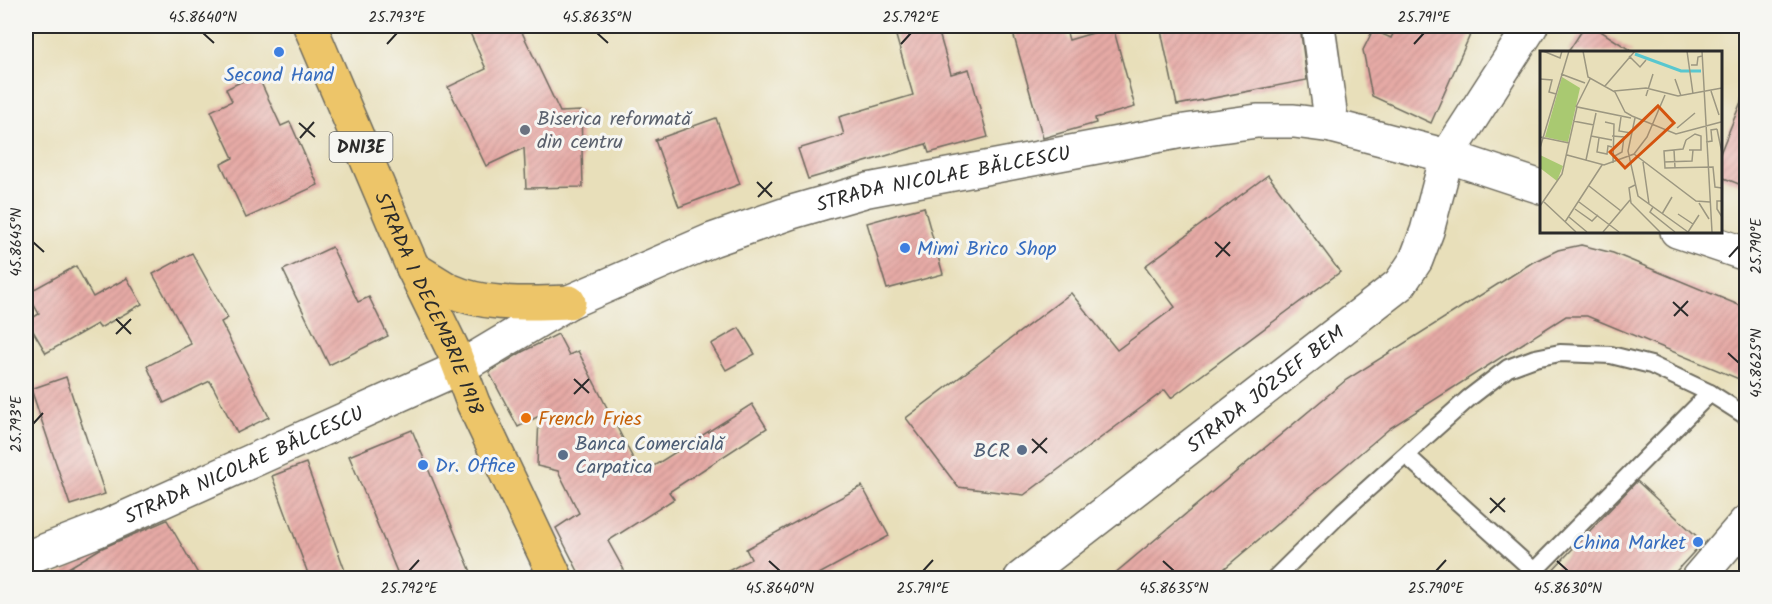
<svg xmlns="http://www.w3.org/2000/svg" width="1772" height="604" viewBox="0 0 1772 604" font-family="Kalam,sans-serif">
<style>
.building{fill:url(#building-hatch)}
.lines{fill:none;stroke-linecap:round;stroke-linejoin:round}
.service-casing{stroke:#6d6a5d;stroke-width:20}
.minor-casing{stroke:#6d6a5d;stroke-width:36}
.tertiary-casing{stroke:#6d6a5d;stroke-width:36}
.primary-casing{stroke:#6d6a5d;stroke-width:36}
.service{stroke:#fff;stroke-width:16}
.minor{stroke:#fff;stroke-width:33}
.tertiary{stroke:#fff;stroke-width:33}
.primary{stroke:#edc569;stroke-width:33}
.ticks{fill:none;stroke:#2b2b2b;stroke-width:2}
.shop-dot{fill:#3f7fe0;stroke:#f6f6f2;stroke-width:2}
.worship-dot{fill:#6b7280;stroke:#f6f6f2;stroke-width:2}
.food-dot{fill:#e8710a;stroke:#f6f6f2;stroke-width:2}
.service-dot{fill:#5c6f8a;stroke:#f6f6f2;stroke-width:2}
.labels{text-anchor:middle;stroke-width:6;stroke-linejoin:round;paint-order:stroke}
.shield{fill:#f6f6f2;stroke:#686867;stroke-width:1.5}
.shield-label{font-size:18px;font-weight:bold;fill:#2b2b2b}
.shop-label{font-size:20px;fill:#366cbe;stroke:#f6f6f2;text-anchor:start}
.worship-label{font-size:20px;fill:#5b616d;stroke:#f6f6f2;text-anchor:start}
.street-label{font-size:20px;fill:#2b2b2b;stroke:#f6f6f2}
.food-label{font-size:20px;fill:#c56008;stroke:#f6f6f2;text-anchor:start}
.service-label{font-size:20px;fill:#4e5e75;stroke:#f6f6f2;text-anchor:start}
.inset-river{fill:none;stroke:#59c7cf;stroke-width:3}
.inset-road{fill:none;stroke:#9c9781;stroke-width:1.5}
.view{fill:#d5540f;fill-opacity:0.15;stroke:#d5540f;stroke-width:3}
.inset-edge{fill:none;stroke:#2b2b2b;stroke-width:3}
.neatline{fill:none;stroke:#2b2b2b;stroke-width:2}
.ticks-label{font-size:15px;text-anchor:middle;fill:#2b2b2b}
</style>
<defs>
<pattern id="building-hatch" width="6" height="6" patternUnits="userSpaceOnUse" patternTransform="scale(1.5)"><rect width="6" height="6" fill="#e6aaa6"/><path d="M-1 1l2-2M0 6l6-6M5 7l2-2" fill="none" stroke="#c5928f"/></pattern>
</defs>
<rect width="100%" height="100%" fill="#f6f6f2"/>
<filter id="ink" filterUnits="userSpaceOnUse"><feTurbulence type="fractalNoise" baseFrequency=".0167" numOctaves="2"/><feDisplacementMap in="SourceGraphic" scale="12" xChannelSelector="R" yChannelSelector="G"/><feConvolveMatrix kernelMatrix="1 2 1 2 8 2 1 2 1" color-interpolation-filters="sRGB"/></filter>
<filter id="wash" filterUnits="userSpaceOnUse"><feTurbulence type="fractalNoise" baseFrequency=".008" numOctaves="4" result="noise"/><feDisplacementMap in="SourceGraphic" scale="24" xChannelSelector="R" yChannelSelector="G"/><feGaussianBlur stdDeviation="1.35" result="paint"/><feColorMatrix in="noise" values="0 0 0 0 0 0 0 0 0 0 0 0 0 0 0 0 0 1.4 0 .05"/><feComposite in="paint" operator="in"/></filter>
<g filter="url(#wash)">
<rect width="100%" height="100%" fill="#e8dfba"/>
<g id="blocks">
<!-- building -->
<g class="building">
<polygon points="467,26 519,26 560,112 581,111 583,187 526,188 524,148 486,166 448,87 486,69"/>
<polygon points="933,26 937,26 951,74 969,69 988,137 929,153 926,144 808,179 798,149 844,135 839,117 913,95 896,36"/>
<polygon points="1011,26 1065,26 1069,40 1113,27 1135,107 1095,118 1096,123 1043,138"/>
<polygon points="1160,26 1300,26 1307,80 1177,105"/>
<polygon points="1397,26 1474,26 1431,123 1372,96 1363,50 1373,30 1391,38"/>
<polygon points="1585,26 1593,26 1633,52 1568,52"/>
<polygon points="257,74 281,126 290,122 318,185 246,218 221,164 233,158 211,111 232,101 226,89"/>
<polygon points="1745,92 1746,92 1746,187 1719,176 1719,156"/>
<polygon points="716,118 740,184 679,207 655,140"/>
<polygon points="1268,175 1340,272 1171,398 1165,390 1024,495 958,487 906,418 1071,293 1117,350 1175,307 1145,266"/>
<polygon points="924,207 943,274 887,289 867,223"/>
<polygon points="1581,245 1613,253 1746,308 1746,382 1587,316 1566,316 1390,428 1212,579 1108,579 1346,380 1533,262 1558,250"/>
<polygon points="332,247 358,302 369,297 388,336 329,365 283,270"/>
<polygon points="192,253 228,318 221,322 269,417 237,433 210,381 164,403 147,366 191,344 153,274"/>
<polygon points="76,266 93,297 127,278 142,304 100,328 97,324 46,353 27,321 39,314 27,293"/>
<polygon points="739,328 755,354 726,370 711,344"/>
<polygon points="558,334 569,355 578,351 641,474 752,404 767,428 669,492 674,499 608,541 624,570 610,579 582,579 556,528 579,513 558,471 537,466 539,416 518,427 489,372 522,352"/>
<polygon points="66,377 105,494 70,505 31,389"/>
<polygon points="412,430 474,579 400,579 349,456"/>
<polygon points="306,463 348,579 310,579 272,476"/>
<polygon points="1637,481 1703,542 1669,579 1544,579"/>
<polygon points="862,486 889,536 810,579 713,579 751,559 746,549"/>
<polygon points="167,520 201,579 50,579 100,549"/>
</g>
</g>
</g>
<g filter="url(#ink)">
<use href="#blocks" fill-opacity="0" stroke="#6d6a5d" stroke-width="1.5"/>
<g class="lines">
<!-- service casing -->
<g class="service-casing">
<g id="service">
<polyline points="1406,455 1534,571 1710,393"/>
<polyline points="1275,578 1343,511 1469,398 1508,368 1535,358 1560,353 1611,355 1651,365 1710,393 1746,416"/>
</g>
</g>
<!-- minor casing -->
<g class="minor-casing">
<g id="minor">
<polyline points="1318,26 1332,126"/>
<path id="s1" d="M26 558 98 530 459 368"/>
<path id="s2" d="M1021 578 1400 284 1416 260 1427 231 1447 156 1531 26"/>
<polyline points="1698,578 1746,522"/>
</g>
</g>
<!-- tertiary casing -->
<g class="tertiary-casing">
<g id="tertiary">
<polyline points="1677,231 1746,254"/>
<path id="s3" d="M459 368 569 302 712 240 792 212 868 190 1177 132 1257 121H1294L1332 126 1447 156 1541 187"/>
</g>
</g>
<!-- primary casing -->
<g class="primary-casing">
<g id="primary">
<path id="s4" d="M310 26 413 268 453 350 473 403 556 578"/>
<path d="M413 268C425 275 437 283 449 290 486 307 529 303 569 302"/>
</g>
</g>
<!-- service -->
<use href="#service" class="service"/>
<!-- minor -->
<use href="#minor" class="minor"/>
<!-- tertiary -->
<use href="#tertiary" class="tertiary"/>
<!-- primary -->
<use href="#primary" class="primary"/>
</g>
</g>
<!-- ticks -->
<path class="ticks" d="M203 33 214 43M597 33 608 43M387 44 397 33M901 44 911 33M1414 44 1424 33M299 123 315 137M300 138 314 122M757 182 772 197M758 197 772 182M33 242 44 252M1215 242 1230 256M1216 257 1230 242M1729 257 1739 246M1673 302 1688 316M1674 316 1688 301M116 319 131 334M116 334 131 319M1728 353 1739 363M574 379 589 393M574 394 589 379M33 424 43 413M1032 439 1047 453M1032 453 1047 438M1490 498 1505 512M1490 513 1505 498M769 561 780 571M1163 561 1174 571M1557 561 1568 571M409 571 419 560M923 571 933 560M1436 571 1446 560"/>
<!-- markers -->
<g class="shop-dot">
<circle cx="279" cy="52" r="6"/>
<circle cx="905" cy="248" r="6"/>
<circle cx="423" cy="465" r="6"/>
<circle cx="1698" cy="542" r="6"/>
</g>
<circle class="worship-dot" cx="525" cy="130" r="6"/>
<circle class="food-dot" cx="526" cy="418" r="6"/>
<g class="service-dot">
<circle cx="1022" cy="450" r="6"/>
<circle cx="563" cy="455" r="6"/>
</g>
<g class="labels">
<!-- shield labels -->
<rect class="shield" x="329.5" y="132" width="63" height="30" rx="4.5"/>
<g class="shield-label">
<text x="361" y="153">DN13E</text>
</g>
<!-- shop labels -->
<g class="shop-label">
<text x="279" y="81" text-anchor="middle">Second Hand</text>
<text x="917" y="255">Mimi Brico Shop</text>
<text x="435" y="472">Dr. Office</text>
<text x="1686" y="549" text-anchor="end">China Market</text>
</g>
<!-- worship labels -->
<g class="worship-label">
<text x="537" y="125">Biserica reformată<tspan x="537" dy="23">din centru</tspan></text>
</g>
<!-- street labels -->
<g class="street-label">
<text dy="7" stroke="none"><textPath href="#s3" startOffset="524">STRADA NICOLAE BĂLCESCU</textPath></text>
<text dy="7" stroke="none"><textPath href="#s4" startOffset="302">STRADA 1 DECEMBRIE 1918</textPath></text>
<text dy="7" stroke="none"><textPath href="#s2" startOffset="309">STRADA JÓZSEF BEM</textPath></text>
<text dy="7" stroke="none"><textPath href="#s1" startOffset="237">STRADA NICOLAE BĂLCESCU</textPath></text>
</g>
<!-- food labels -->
<g class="food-label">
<text x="538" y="425">French Fries</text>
</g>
<!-- service labels -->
<g class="service-label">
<text x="575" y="450">Banca Comercială<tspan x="575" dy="23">Carpatica</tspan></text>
<text x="1010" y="457" text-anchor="end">BCR</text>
</g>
</g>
<!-- overview -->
<g transform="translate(1540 51)">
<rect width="182" height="182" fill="#e8dfba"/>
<path d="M22 26 40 37 28 91 5 86ZM0 104 23 115 17 130 0 117Z" fill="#a9c971"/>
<path class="inset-river" d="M95 3 141 20H161"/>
<path class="inset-road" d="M3 0 20 7 22 0M43 0 48 26 75 41 85 61 92 65 136 83 181 71M147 0 153 43M162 0 172 181M89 5 100 16 106 9M151 14H157L158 6 162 5M21 23 45 32M0 28 12 29 9 41 16 43M135 28 141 45M65 35 95 0M74 40 106 37 138 45 182 37M171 40 179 64M106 45 113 23M36 56 50 28M81 66 79 80 91 82M95 67 88 100 98 145 148 181M33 70 54 74M65 71 74 73 73 112M137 77 155 62M177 78 182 102M51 85 72 89M72 85 84 86 82 101 73 106M0 86 29 92M59 87 57 101 67 103 68 95 72 96M146 89 143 98 124 100 125 117 173 116 175 136 182 137M146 89 155 83 161 85V99H149M166 91 172 90 171 79 177 78M0 97 29 0M134 99 135 117M94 103 156 150 170 151M27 104 64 114 94 103 107 86 125 44M46 109 56 62M103 111 109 153M124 111 152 110 153 99M95 134 89 137 91 152 120 181M49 135 81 160M182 150H177V158L182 166M4 151 36 181M39 151 79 181M159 152 169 168M0 155 22 123 37 56 91 67M113 156 110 161 135 181M35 158 52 170 58 164M122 163 132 146M138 163 153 173M29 166 47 181M25 171 62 114M63 181 90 149M148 181 159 164"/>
<path class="view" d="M118 55 134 72 85 117 70 101Z"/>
<rect width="182" height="182" class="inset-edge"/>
</g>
<!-- margin -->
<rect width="1772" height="604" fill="none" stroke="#f6f6f2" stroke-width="66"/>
<rect x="33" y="33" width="1706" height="538" class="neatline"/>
<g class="ticks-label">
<text x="203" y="22">45.8640°N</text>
<text x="397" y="22">25.793°E</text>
<text x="597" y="22">45.8635°N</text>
<text x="911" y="22">25.792°E</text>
<text x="1424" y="22">25.791°E</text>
<text transform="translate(16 242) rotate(-90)" y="5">45.8645°N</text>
<text transform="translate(1756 246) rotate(-90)" y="5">25.790°E</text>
<text transform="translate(1756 363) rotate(-90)" y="5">45.8625°N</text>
<text transform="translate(16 424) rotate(-90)" y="5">25.793°E</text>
<text x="409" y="593">25.792°E</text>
<text x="780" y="593">45.8640°N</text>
<text x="923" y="593">25.791°E</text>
<text x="1174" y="593">45.8635°N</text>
<text x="1436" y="593">25.790°E</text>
<text x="1568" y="593">45.8630°N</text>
</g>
</svg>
